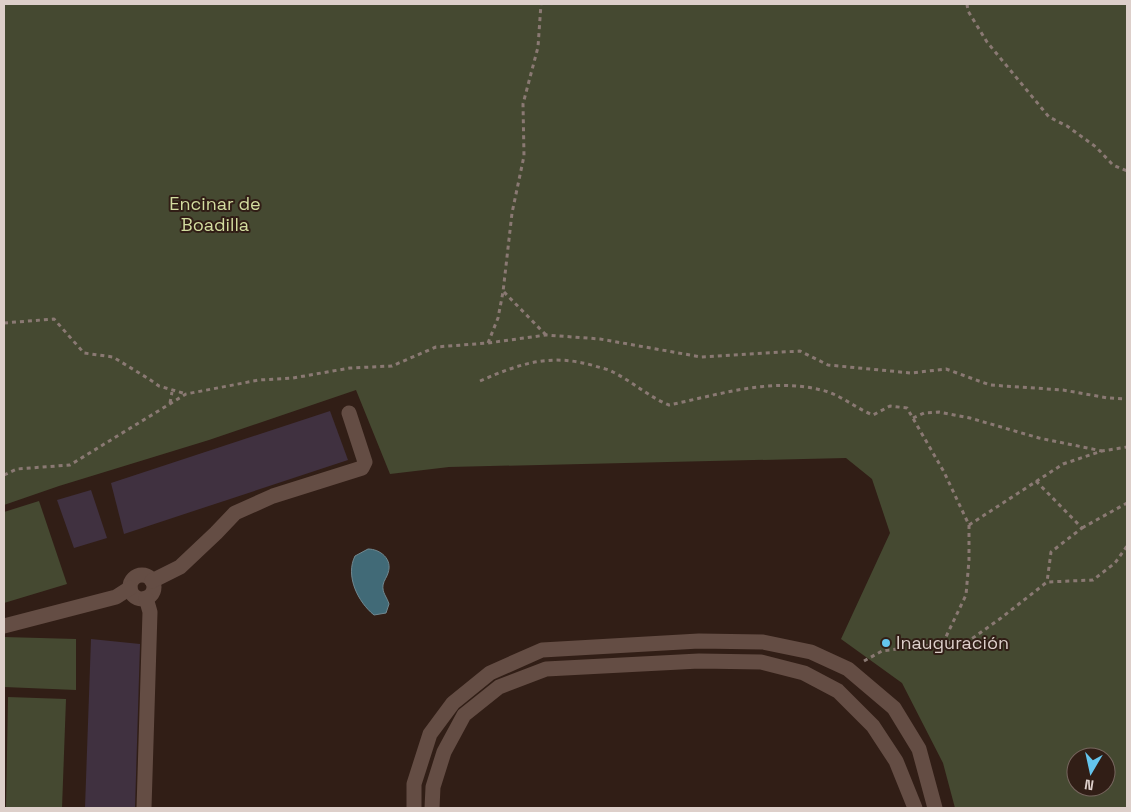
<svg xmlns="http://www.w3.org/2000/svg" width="1131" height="812" viewBox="0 0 1131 812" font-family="'Space Grotesk',sans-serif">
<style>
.green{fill:#454931;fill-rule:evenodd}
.water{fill:#416a77;stroke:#708890}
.building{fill:#403140}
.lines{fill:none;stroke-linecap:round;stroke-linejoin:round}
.path{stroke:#8a7973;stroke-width:3;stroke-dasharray:4 4;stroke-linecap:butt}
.minor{stroke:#644d44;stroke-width:15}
.poi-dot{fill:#64c5ee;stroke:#311e16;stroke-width:2}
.labels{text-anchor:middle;stroke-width:4;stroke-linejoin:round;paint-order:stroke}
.park-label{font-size:18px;fill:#d2dc9f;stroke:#311e16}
.poi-label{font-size:18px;fill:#ddcfca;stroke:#311e16;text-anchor:start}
</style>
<rect width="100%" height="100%" fill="#311e16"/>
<!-- green -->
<g class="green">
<path d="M4 4H1127V808H955L943 763 902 683 841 639 890 533 872 479 846 458 449 467 390 474 356 390 209 440 59 486 4 505ZM1076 757H1106V787H1076Z"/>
<polygon points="39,501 67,584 4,603 4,512"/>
<polygon points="4,637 76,639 76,690 4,687"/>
<polygon points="8,697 66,699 62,808 6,807"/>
</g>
<!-- water -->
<path class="water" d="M368 549C380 549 393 559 388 573 387 577 384 580 383 585 382 593 387 597 389 604L386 613 374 615C358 602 345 576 355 556Z"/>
<!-- building -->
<g class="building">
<polygon points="330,411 348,460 124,534 111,483"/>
<polygon points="91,490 107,538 74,548 57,500"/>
<polygon points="91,639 140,644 135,808 85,808"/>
</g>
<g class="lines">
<!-- path -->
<g class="path">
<polyline points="967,4 968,11 987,42 1049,117 1067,126 1096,147 1113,165 1127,171"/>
<polyline points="504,292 546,335"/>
<polyline points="4,323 54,319 84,353 113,357 149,379 159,386 186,394"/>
<polyline points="488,343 498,318 503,292 512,213 524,156 523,104 538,47 541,4"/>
<path d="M480 381C521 363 551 353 595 366 601 368 608 369 613 372 633 382 649 397 669 405 718 395 771 377 821 390 840 394 855 408 873 415L890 406 907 408 944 472 969 525V560L966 595 943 643"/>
<polyline points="170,403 172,392"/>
<polyline points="913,418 924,413 939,412 970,418 1039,438 1102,451"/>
<polyline points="4,475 17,469 70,465 186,394 259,380 293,378 350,368 392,366 436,347 488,343 546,335 600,339 701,357 800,351 828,365 911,373 946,369 990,385 1063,390 1108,398 1127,399"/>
<polyline points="1036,481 1082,528 1051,552 1047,582"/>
<polyline points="969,525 1063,464 1102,451 1127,447"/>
<polyline points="1082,528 1127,503"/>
<polyline points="864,661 882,651 970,640 1001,618 1047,582 1093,580 1115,563 1127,546"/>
</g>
<!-- minor -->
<g class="minor">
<circle cx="142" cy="587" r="12"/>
<polyline points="152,581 180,567 216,533 235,513 273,496 362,468 365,462 349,413"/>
<polyline points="4,626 116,597 130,588"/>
<polyline points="144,808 150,612 146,598"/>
<polyline points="414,808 414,784 430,734 453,703 490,673 542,650 699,641 763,642 811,652 848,669 894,708 919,749 935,808"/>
<polyline points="432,808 433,787 444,752 464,715 499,687 546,669 699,661 761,662 804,673 838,691 873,726 896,761 915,808"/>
</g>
</g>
<!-- markers -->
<circle class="poi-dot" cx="886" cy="643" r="5"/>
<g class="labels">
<!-- park labels -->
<g class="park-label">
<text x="215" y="210">Encinar de<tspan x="215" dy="21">Boadilla</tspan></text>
</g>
<!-- poi labels -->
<g class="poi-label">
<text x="896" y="649">Inauguración</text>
</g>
</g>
<!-- border -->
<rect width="1131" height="812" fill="none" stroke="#ddcfca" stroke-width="10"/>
<!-- north arrow -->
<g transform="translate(1091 772) rotate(189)"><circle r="24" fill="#311e16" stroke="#76655e"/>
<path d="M0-4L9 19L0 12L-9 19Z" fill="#64c5ee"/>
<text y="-8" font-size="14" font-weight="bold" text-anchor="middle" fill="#ddcfca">N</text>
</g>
</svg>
